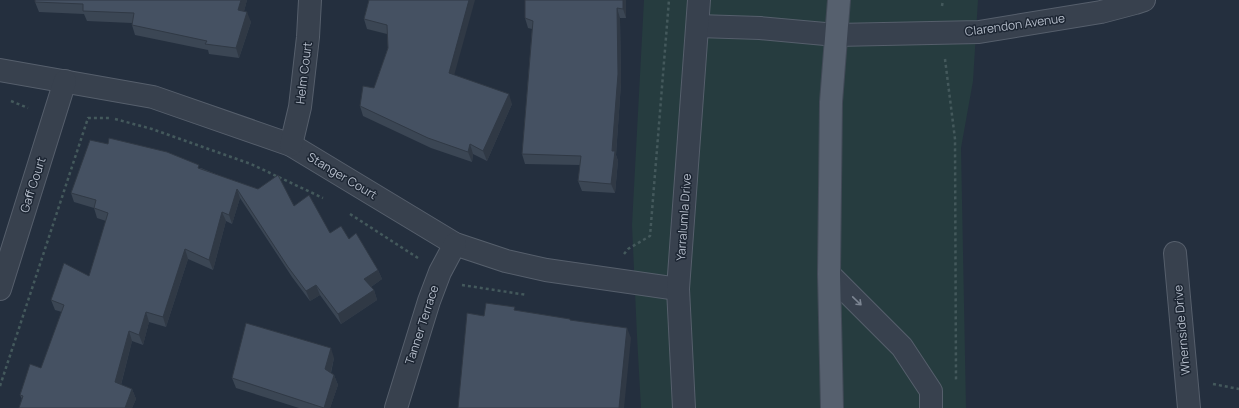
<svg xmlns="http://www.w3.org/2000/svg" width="1239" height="408" viewBox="0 0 1239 408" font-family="Manrope,sans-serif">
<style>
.green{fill:#263c3f}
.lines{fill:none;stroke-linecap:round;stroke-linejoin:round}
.minor-casing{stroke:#565f6c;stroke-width:24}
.major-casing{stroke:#414a57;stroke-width:24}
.path{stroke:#44595c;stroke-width:2.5;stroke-dasharray:3 3;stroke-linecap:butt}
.minor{stroke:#38414e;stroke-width:22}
.major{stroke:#56606e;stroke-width:22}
.wall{fill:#3b4654}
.shaded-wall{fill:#303945}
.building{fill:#455162;stroke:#303945}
.oneway{stroke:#7c8592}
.labels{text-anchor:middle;stroke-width:3;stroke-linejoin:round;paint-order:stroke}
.street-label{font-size:12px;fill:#b4bcc9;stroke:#1d2633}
</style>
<rect width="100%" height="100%" fill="#242f3e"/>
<!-- green -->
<polygon class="green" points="644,0 978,0 973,81 961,148 966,408 641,408 637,336 632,225"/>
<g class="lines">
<!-- minor casing -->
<g class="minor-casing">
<g id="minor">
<polyline points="698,26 760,28 836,35 979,32 1101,12 1135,3 1144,0"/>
<polyline points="0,70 153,97 291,145 455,244 506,261 546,270 678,289"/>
<polyline points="291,145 300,107 308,37 310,0"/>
<polyline points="1175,253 1189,408"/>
<polyline points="829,274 902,347 931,391 931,408"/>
<polyline points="0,289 65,81"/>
<polyline points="396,408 429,301 440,272 455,244"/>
<polyline points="684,408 678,289 699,0"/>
</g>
</g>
<!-- major casing -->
<g class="major-casing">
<polyline id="major" points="832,408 829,274 831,102 839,0"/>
</g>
<!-- path -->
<g class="path">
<polyline points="942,6 943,0"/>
<polyline points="945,59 955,139 956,380"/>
<polyline points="11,101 28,108"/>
<polyline points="115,119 152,129 251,164 323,198"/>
<polyline points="350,214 418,258"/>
<polyline points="624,254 628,249 650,236 669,0"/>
<polyline points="462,285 527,295"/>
<polyline points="1213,384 1239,389"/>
<polyline points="0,386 88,118 110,118"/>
</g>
<!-- minor -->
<use href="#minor" class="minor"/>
<!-- major -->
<use href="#major" class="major"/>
</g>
<!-- wall -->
<g class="wall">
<polygon points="247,0 244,11 251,22 239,58 209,54 208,50 135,35 132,25 132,23 87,21 84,14 39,12 35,2"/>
<polygon points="369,0 454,75 512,104 487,161 473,154 472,162 431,148 363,116 360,106 374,88 388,48 387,34 367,29 364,19"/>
<polygon points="525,0 626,0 626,18 620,18 621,83 616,155 618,161 615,193 582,191 578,181 580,165 525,164 522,154 532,29 528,28 525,18"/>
<polygon points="201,168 294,206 330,233 349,239 378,270 382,279 371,287 374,290 377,300 341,324 320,295 310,301 292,277 240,198 232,224 226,221 213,270 188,259 166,327 149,322 143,345 132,341 121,385 132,389 136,399 132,408 19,408 22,399 20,395 41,368 62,312 55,310 51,300 89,276 106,221 97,218 94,208 74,202 71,193"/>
<polygon points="334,358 331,373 334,375 338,385 330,408 299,408 236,388 232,378"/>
</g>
<!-- shaded-wall -->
<g class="shaded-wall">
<polygon points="241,0 247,0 242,19 238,10"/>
<polygon points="469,0 475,0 452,83 449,73"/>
<polygon points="623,0 626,0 626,18 623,9"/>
<polygon points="617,8 620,18 621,83 616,155 618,161 615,193 611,184"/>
<polygon points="247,12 251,22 239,58 236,48"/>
<polygon points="509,94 512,104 487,161 483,151"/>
<polygon points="470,144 473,154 472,162 468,152"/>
<polygon points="237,189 240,198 232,224 229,215"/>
<polygon points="222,212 226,221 213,270 209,260"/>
<polygon points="185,249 188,259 166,327 163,317"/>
<polygon points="378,270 382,279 368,289 364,279"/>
<polygon points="316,285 320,295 310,301 306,291"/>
<polygon points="374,290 377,300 341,324 338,314"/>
<polygon points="146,312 149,322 143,345 139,335"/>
<polygon points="627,328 631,338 624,408 619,408"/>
<polygon points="129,331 132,341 119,392 115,382"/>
<polygon points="331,348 334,358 329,379 325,369"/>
<polygon points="334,375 338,385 330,408 324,408"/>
<polygon points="132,389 136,399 132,408 125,408"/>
</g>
<!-- building -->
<g class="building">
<polygon points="35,0 241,0 238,10 247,12 236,48 205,44 207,41 132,25 134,13 83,11 83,4 35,2"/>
<polygon points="369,0 469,0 449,73 509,94 483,151 470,144 468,152 428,138 360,106 363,86 374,88 388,48 387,25 364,19"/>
<polygon points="525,0 623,0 623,9 617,8 618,74 612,151 615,151 611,184 578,181 581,156 522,154 533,21 525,18"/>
<polygon points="109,138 167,152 199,165 198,168 258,189 278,175 294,206 309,195 330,233 341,226 349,239 356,233 378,270 364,279 374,290 338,314 316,285 306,291 288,267 237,189 229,215 222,212 209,260 185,249 163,317 146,312 139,335 129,331 115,382 132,389 125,408 19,408 23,396 20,395 30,364 41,368 64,305 51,300 64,263 89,276 108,213 94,208 96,200 71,193 90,140 108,144"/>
<polygon points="486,303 515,307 514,310 570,319 570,320 627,328 619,408 458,408 467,313 484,316"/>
<polygon points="246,323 331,348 325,369 334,375 324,408 232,378"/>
</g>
<!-- one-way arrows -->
<defs><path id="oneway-shaft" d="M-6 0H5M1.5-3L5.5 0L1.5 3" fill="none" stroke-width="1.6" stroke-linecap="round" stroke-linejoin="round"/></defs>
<use class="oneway" href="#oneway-shaft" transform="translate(857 301) rotate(44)"/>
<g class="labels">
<!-- street labels -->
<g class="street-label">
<text transform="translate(1015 25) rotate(-8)" y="4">Clarendon Avenue</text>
<text transform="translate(304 73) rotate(-83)" y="4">Helm Court</text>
<text transform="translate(342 176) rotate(31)" y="4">Stanger Court</text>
<text transform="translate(33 185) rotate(-72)" y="4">Gaff Court</text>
<text transform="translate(684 217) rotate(-86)" y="4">Yarralumla Drive</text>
<text transform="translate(422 325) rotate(-72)" y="4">Tanner Terrace</text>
<text transform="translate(1182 330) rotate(-95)" y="4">Whernside Drive</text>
</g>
</g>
</svg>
